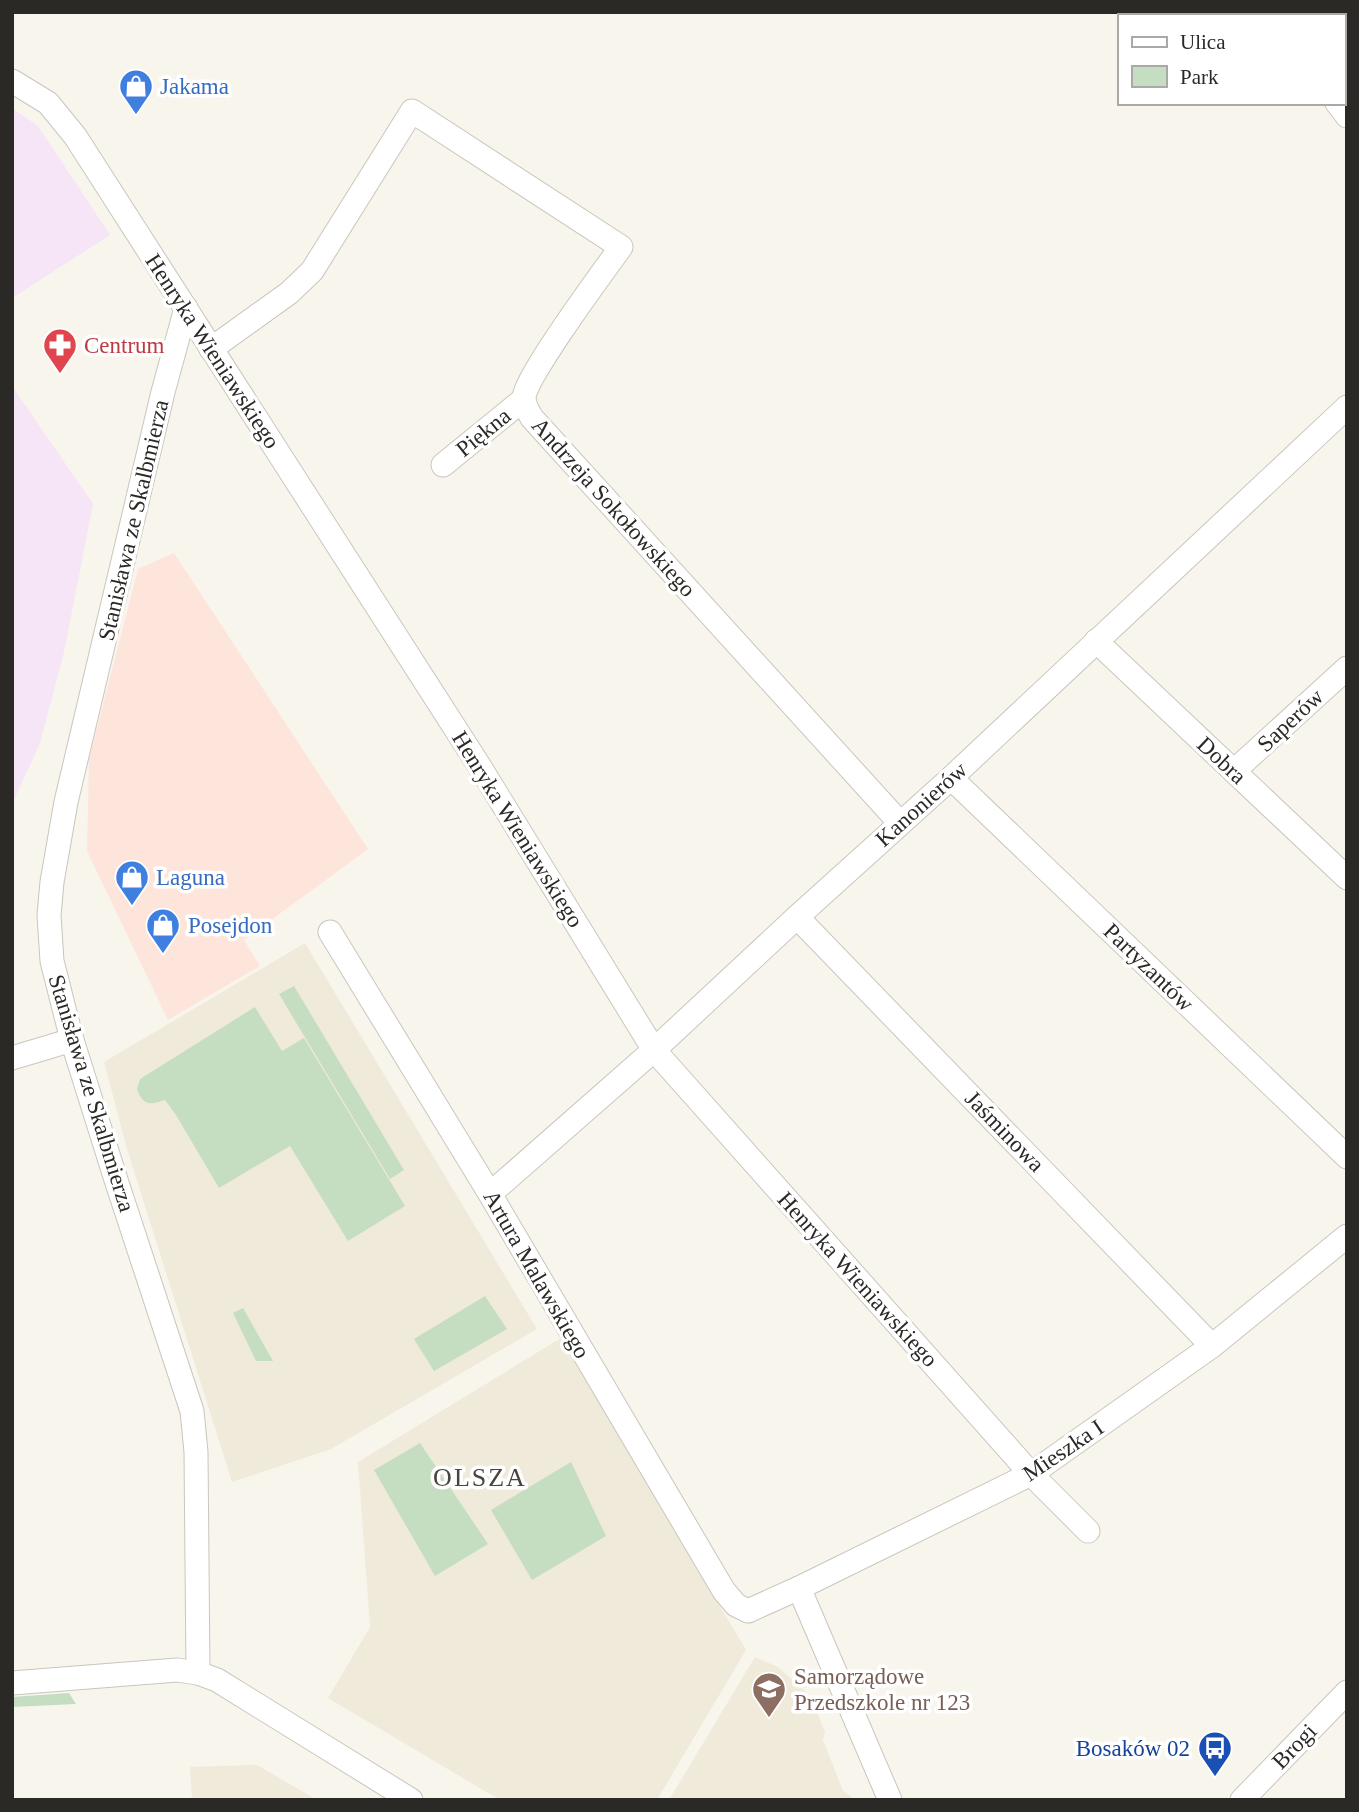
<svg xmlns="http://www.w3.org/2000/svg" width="1359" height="1812" viewBox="0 0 1359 1812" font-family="Georgia,serif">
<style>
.commercial{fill:#f5e5f7}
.industrial{fill:#fee5dc}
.built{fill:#f0eadb}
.green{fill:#c5ddc1}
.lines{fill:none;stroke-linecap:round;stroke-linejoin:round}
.minor-casing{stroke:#c9c6be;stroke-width:25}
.minor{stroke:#fff;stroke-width:23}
.labels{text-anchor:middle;stroke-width:7;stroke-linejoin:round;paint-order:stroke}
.shop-label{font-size:23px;fill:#366cbe;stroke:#fff;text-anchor:start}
.health-label{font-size:23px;fill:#be3a42;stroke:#fff;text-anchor:start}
.street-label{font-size:23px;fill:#2a2926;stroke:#fff}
.education-label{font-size:23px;fill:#785e54;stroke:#fff;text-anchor:start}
.transit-label{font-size:23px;fill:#164399;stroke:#fff;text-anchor:end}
.quarter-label{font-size:26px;letter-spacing:2px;fill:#47453e;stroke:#fff}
</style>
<rect width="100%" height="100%" fill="#f8f5ec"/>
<!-- commercial -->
<g class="commercial">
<polygon points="12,108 38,126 110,235 12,298"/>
<polygon points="12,386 93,504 64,652 40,743 15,798 12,801"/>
</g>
<!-- industrial -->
<polygon class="industrial" points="174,553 368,849 244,940 260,966 168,1020 87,851 89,759 138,569"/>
<!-- built -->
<g class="built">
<polygon points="305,943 537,1329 331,1449 232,1482 127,1149 104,1062"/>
<polygon points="561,1338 746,1650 657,1800 500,1800 328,1698 370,1627 358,1462"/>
<polygon points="755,1657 778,1667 805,1691 815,1707 825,1732 823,1740 843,1791 851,1796 852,1800 669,1800"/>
<polygon points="257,1765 317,1800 192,1800 190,1767"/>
</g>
<!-- green -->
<g class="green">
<polygon points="294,986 404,1170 390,1179 279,994"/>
<path d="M255 1007 282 1051 304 1038 405 1206 348 1241 290 1146 219 1188 176 1115 165 1100C150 1105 143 1106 137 1089L140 1079Z"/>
<polygon points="485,1296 507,1329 434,1371 414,1339"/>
<polygon points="243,1308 273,1361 256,1361 233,1313"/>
<polygon points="420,1443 488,1544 435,1576 374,1470"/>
<polygon points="571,1462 606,1536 532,1580 491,1510"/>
<polygon points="69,1693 76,1704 12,1707 12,1697"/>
</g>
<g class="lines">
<!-- minor casing -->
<g class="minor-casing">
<g id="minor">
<polyline points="1304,12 1305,16"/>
<polyline points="12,81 48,103 75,136 480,767 654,1050 1031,1474 1088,1531"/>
<polyline points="1337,103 1347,116"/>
<polyline points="186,308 163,392 66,802 52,882 49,915 52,961 72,1040 117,1183 192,1411 196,1452 198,1673"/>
<path d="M211 349 289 293 312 271 412 111 621 247C605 269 523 380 524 398 524 405 529 413 532 418L900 823"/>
<polyline points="443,465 524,399"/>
<polyline points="1096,641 1347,878"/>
<polyline points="1234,771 1347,668"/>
<polyline points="951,778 1347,1157"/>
<polyline points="797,917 1212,1346"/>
<polyline points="330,932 490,1194 724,1591 736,1605 748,1611 799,1588 1031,1474 1212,1346 1347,1236"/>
<polyline points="12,1058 72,1040"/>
<polyline points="490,1194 654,1050 797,917 951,778 1347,407"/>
<polyline points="799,1588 890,1800"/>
<polyline points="12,1683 177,1670 198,1673 217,1680 411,1800"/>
<polyline points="1242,1800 1347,1692"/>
</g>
</g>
<!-- minor -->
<use href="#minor" class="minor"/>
</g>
<!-- icons -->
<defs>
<g id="shop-pin" transform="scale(1.75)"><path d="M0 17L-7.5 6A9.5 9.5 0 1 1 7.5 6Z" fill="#3f7fe0" stroke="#fff"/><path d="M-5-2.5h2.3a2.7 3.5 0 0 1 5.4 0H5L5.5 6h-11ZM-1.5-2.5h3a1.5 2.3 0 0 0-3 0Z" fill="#fff"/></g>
<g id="pharmacy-pin" transform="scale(1.75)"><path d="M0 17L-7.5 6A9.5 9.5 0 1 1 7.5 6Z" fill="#e0444e" stroke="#fff"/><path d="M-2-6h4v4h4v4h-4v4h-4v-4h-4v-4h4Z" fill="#fff"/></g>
<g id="school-pin" transform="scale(1.75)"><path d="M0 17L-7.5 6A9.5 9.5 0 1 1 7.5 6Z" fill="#8d6e63" stroke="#fff"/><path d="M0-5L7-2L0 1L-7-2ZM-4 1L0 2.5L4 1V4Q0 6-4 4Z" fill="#fff"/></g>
<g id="bus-pin" transform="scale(1.75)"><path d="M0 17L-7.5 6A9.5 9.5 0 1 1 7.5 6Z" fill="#1a4fb4" stroke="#fff"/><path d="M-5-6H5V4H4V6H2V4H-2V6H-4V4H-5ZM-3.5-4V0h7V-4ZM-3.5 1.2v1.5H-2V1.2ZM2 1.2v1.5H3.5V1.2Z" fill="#fff"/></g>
</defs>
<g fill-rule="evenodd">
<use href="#shop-pin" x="136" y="86"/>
<use href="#pharmacy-pin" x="60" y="345"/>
<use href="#shop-pin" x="132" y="877"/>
<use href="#shop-pin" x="163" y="925"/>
<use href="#school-pin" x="769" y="1689"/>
<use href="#bus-pin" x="1215" y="1748"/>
</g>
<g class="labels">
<!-- shop labels -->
<g class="shop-label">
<text x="160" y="94">Jakama</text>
<text x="156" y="885">Laguna</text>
<text x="188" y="933">Posejdon</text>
</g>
<!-- health labels -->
<g class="health-label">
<text x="84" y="353">Centrum</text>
</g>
<!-- street labels -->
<g class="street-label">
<text transform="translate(213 351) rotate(57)" y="8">Henryka Wieniawskiego</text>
<text transform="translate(483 432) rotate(-39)" y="8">Piękna</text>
<text transform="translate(614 507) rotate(48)" y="8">Andrzeja Sokołowskiego</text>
<text transform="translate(133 520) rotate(-77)" y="8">Stanisława ze Skalbmierza</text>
<text transform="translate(1290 720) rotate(-43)" y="8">Saperów</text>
<text transform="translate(1222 760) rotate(43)" y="8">Dobra</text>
<text transform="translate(921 804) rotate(-42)" y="8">Kanonierów</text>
<text transform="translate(518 829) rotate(58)" y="8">Henryka Wieniawskiego</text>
<text transform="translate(1149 967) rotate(44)" y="8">Partyzantów</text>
<text transform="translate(92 1093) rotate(73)" y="8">Stanisława ze Skalbmierza</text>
<text transform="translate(1005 1131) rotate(46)" y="8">Jaśminowa</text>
<text transform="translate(537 1274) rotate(60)" y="8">Artura Malawskiego</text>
<text transform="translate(858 1279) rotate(48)" y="8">Henryka Wieniawskiego</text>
<text transform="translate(1063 1450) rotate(-34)" y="8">Mieszka I</text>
<text transform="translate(1294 1746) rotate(-46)" y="8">Brogi</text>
</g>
<!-- education labels -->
<g class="education-label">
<text x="794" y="1684">Samorządowe<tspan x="794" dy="26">Przedszkole nr 123</tspan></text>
</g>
<!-- transit labels -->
<g class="transit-label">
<text x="1190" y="1756">Bosaków 02</text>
</g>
<!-- quarter labels -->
<g class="quarter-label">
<text x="480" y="1486">OLSZA</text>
</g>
</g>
<!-- border -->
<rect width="1359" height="1812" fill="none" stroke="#2a2926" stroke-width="28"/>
<!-- legend -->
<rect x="1118" y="14" width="228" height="91" fill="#ffffff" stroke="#aaa9a8" stroke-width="2"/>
<rect x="1132" y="37" width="35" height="10" fill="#ffffff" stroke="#aaa9a8" stroke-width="2"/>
<text x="1180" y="49" font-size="21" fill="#2a2926">Ulica</text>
<rect x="1132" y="66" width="35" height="21" fill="#c5ddc1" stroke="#aaa9a8" stroke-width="2"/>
<text x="1180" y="84" font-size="21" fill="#2a2926">Park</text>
</svg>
